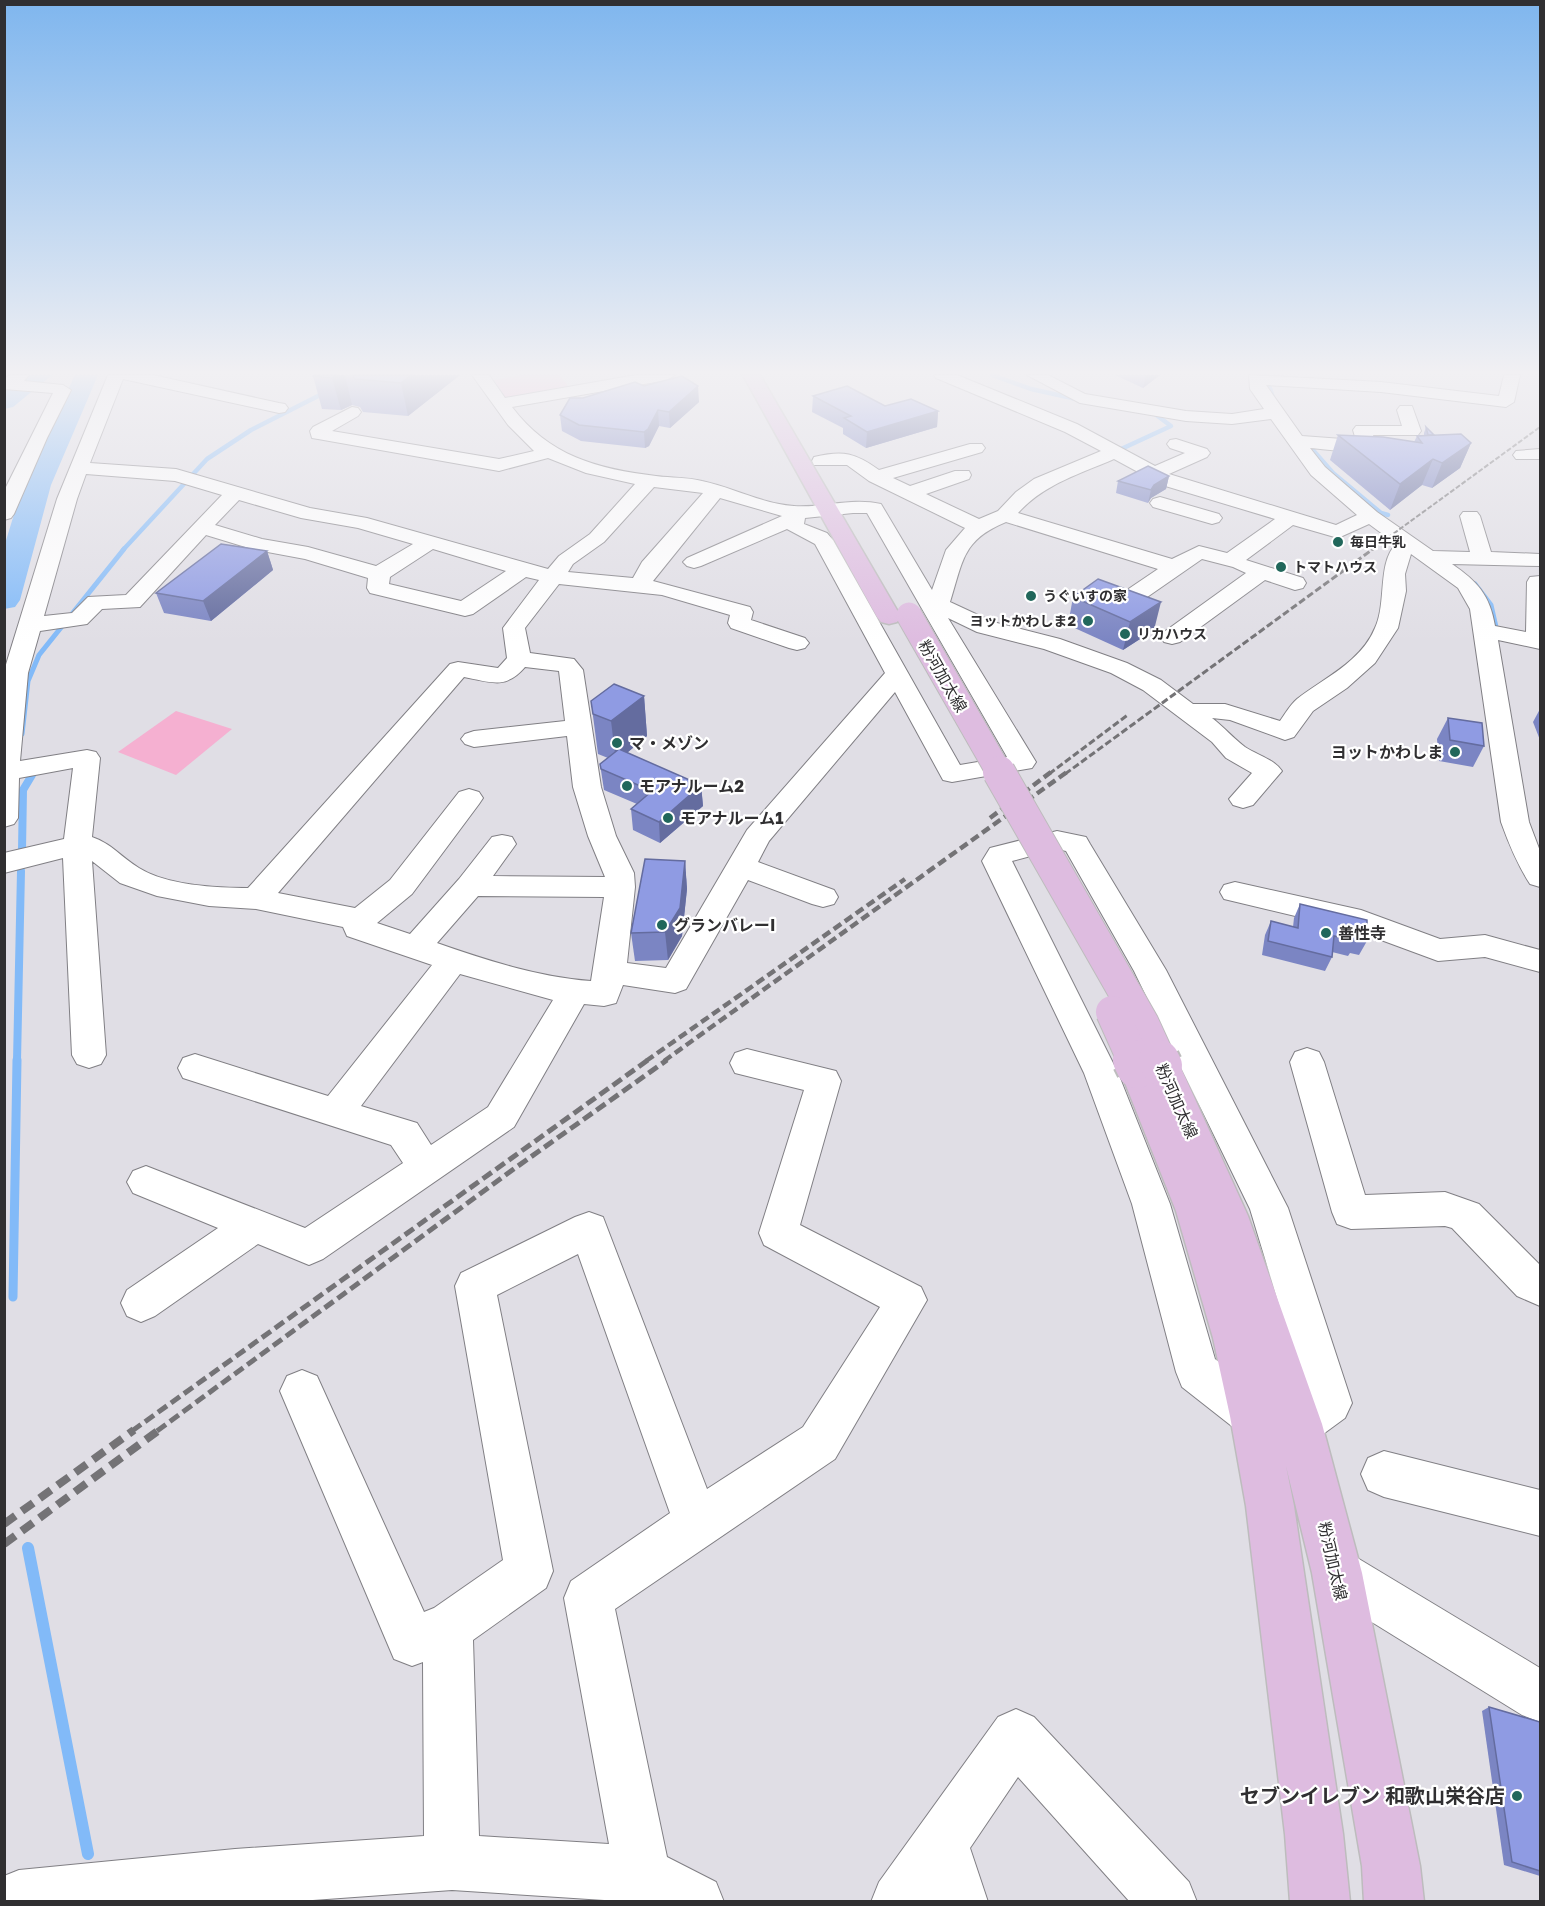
<svg xmlns="http://www.w3.org/2000/svg" width="1545" height="1906" viewBox="0 0 1545 1906" font-family="'Golos Text','Noto Sans JP',sans-serif">
<style>
.green{fill:#f5b0d1}
.lines{fill:none;stroke-linecap:round;stroke-linejoin:round}
.stream-far4{stroke:#82baf8;stroke-width:4.5}
.stream-far3{stroke:#82baf8;stroke-width:5}
.stream-far2{stroke:#82baf8;stroke-width:8}
.stream-far1{stroke:#82baf8;stroke-width:9}
.stream{stroke:#82baf8;stroke-width:12}
.river{fill:#82baf8;fill-rule:evenodd}
.minor-casing{stroke:#807f84;stroke-width:2}
.major-casing{stroke:#bdbcbd;stroke-width:3}
.minor{fill:#fff;fill-rule:evenodd}
.major{fill:#debce0;fill-rule:evenodd}
.rail-far4{stroke:#747376;stroke-width:2;stroke-dasharray:5 2;stroke-linecap:butt}
.rail-far3{stroke:#747376;stroke-width:3;stroke-dasharray:7 3;stroke-linecap:butt}
.rail-far2{stroke:#747376;stroke-width:4.5;stroke-dasharray:9 4.5;stroke-linecap:butt}
.rail-far1{stroke:#747376;stroke-width:5;stroke-dasharray:11 5;stroke-linecap:butt}
.rail{stroke:#747376;stroke-width:8;stroke-dasharray:14 8;stroke-linecap:butt}
.major-bridge-far2-casing{stroke:#bdbcbd;stroke-width:27;stroke-linecap:butt}
.major-bridge-far1-casing{stroke:#bdbcbd;stroke-width:34;stroke-linecap:butt}
.major-bridge-casing{stroke:#bdbcbd;stroke-width:44;stroke-linecap:butt}
.major-bridge-far2{stroke:#debce0;stroke-width:25}
.major-bridge-far1{stroke:#debce0;stroke-width:32}
.major-bridge{stroke:#debce0;stroke-width:40}
.wall{fill:#7b85c3}
.shaded-wall{fill:#646c9f}
.building{fill:#8f9be3;stroke:#646c9f;stroke-width:1.5}
.poi-dot{fill:#21675b;stroke:#fff;stroke-width:2}
.labels{text-anchor:middle;stroke-width:4.5;stroke-linejoin:round;paint-order:stroke}
.far-poi-label{font-size:14px;font-weight:bold;fill:#302f31;stroke:#fff;text-anchor:start}
.street-label{font-size:16px;fill:#302f31;stroke:#fff}
.poi-label{font-size:16px;font-weight:bold;fill:#302f31;stroke:#fff;text-anchor:start}
.near-poi-label{font-size:20px;font-weight:bold;fill:#302f31;stroke:#fff;text-anchor:end}
</style>
<rect width="100%" height="100%" fill="#e0dee5"/>
<!-- green -->
<g class="green">
<polygon points="522,375 560,375 570,389 506,399 494,380"/>
<polygon points="176,711 232,729 176,775 118,752"/>
</g>
<g class="lines">
<!-- stream-far4 -->
<g class="stream-far4">
<polyline points="992,375 1031,389 1081,400"/>
<polyline points="1266,375 1273,398"/>
<polyline points="1305,441 1333,473 1381,513 1388,515"/>
<polyline points="1119,450 1171,426 1151,411"/>
<polyline points="123,550 207,459 251,430 326,392"/>
</g>
<!-- stream-far3 -->
<g class="stream-far3">
<polyline points="1475,584 1491,605 1496,627"/>
<polyline points="22,734 28,681 39,655 124,549"/>
</g>
<!-- stream-far2 -->
<g class="stream-far2">
<polyline points="22,850 23,790 32,775"/>
<polyline points="17,1061 21,871"/>
</g>
<!-- stream-far1 -->
<polyline class="stream-far1" points="13,1297 17,1060"/>
<!-- stream -->
<polyline class="stream" points="28,1548 88,1854"/>
<!-- river -->
<g class="river">
<polygon points="25,375 52,375 13,407 4,409 4,390"/>
<polygon points="75,375 98,375 51,485 20,600 15,607 4,609 4,547 23,485"/>
</g>
<!-- minor casing -->
<g class="minor-casing">
<g id="minor">
<polygon points="10,375 29,375 24,381 63,385 71,390 47,438 14,514 11,518 4,520 4,491 53,393 4,389 4,379"/>
<path d="M108 375H153L279 403 285 404 288 408 285 412 279 413 123 379 90 463 176 469 310 508 367 518 548 569 559 556 590 534 635 484 586 473 548 458 499 471 318 439 312 438 310 431 313 427 352 407 358 408 361 412 358 416 332 431 499 459 534 451 508 425 472 375H489L505 398 636 375H675L667 380 512 407C549 456 597 469 656 476 671 478 687 477 702 481 732 487 762 504 794 506 823 508 852 497 881 504L932 590 946 550 965 528 869 481 847 465H814L812 461 814 457C844 450 855 453 879 470L970 444H982L985 448 982 452 893 478 910 486 955 471H969L971 475 969 479 926 494 979 519 998 511 1016 492 1034 479 1101 451 1065 432 936 378 934 375H957L1077 424 1155 466 1185 453 1170 448 1167 444 1170 440 1176 439 1207 449 1210 453 1207 457 1169 474 1336 525 1357 515 1311 475 1271 419 1232 424 1186 421 1080 403 1027 375H1048L1085 394 1186 411 1232 414 1264 409 1250 389 1249 375 1381 382 1499 396 1504 375H1520L1514 402 1506 407 1381 392 1266 385 1302 436 1356 440 1353 430 1356 426H1402L1397 410 1400 406H1412L1421 431 1418 435H1373L1375 443C1365 457 1327 449 1310 448L1325 467 1377 512 1433 551 1470 552 1460 516 1463 512H1477L1480 516 1491 552 1540 554V566L1452 564C1477 581 1490 595 1495 626L1526 632 1527 582 1530 577 1540 576V649L1498 640 1529 822 1540 851V887L1530 884C1517 864 1509 844 1501 822L1470 609 1458 588 1411 554 1405 574 1406 591 1398 628 1375 663 1347 688 1313 711 1294 737 1285 740 1230 720 1212 718C1224 727 1234 739 1245 747 1257 755 1274 759 1282 771L1253 805 1243 808 1233 805 1229 799 1252 773 1226 758 1212 742 1143 690 1111 673 1044 649 977 632 948 618 1036 762 1032 768 952 782 943 780 895 692 769 841 758 862 834 890 838 897 834 904 823 907 812 904 748 880 686 989 675 993 623 985 616 1003 604 1006 584 1004 514 1127 323 1259 309 1265 258 1244 155 1316 141 1322 127 1316 121 1303 127 1290 218 1228 133 1193 127 1182 133 1171 146 1166 305 1228 403 1163 391 1145 183 1078 178 1068 183 1058 195 1054 328 1096 432 965 347 936 343 927 256 909 209 906 157 896 120 883 92 861 106 1055 101 1064 89 1068 77 1064 72 1055 63 858 4 873V853L64 839 73 768 19 778 18 818 14 824 4 827V671L57 499ZM1114 459 1162 485 1275 519 1227 553 1199 546 1172 559 1018 513C1044 484 1080 474 1114 459ZM86 474 175 481 222 495 126 595 88 597 72 613 44 616 77 499ZM654 487 703 493 642 562 633 578 568 572 573 564 604 542ZM720 498 782 516 687 558 683 562 687 566 694 568 701 566 787 529 815 544 885 673 747 830 666 968 627 963 635 887 634 873 616 836 601 787 583 670 574 659 530 653 525 628 559 584 662 595 730 615 728 623 731 628 789 648 797 650 805 648 809 643 805 638 751 620 753 612 750 607 653 581ZM239 500 301 518 358 528 413 544 376 566 308 547 262 539 215 525ZM853 513H867L1007 757 960 765 833 540 827 533 804 524 805 518ZM1006 522 1158 569 1124 592 1121 597 1124 602 1132 604 1140 602 1202 559 1233 567 1246 573 1164 632 1160 637 1164 642 1172 644 1180 642 1265 580 1295 590 1303 588 1306 583 1303 578 1246 560 1293 525 1338 538 1369 524 1396 544C1377 563 1387 603 1375 628 1361 662 1324 678 1297 699 1290 705 1285 714 1280 721L1225 704H1193L1161 680 1127 663 1060 639 993 622 950 602C963 561 962 540 1006 522ZM206 535 252 549 305 559 368 578 367 588 370 593 465 616 473 614 526 577 539 580 503 628 507 658 498 668 458 662 450 664 248 888C216 888 166 885 139 868 122 858 111 843 92 837L100 758 96 752 87 750 20 761 28 673 40 631 87 624 102 609 140 607ZM433 549 506 571 461 601 389 584 390 577ZM525 667 559 671 565 721 474 731 465 734 461 739 465 744 474 747 567 736 573 787 588 836 605 877 493 876 516 844 512 837 502 835 492 837 459 879 410 934 377 923 412 894 479 804 483 798 479 792 469 789 459 792 390 880 355 908 278 893 464 677C491 682 505 690 525 667ZM478 896 604 897 591 981C538 977 486 960 437 943ZM460 974 553 1000 488 1107 431 1145 417 1123 361 1106Z"/>
<polygon points="1540,449 1540,459 1516,459 1513,455 1516,451"/>
<polygon points="1160,497 1219,514 1222,518 1219,522 1212,524 1153,507 1150,503 1153,499"/>
<polygon points="1057,831 1086,837 1090,844 1166,970 1288,1208 1352,1403 1345,1418 1315,1440 1299,1446 1283,1440 1277,1424 1283,1408 1306,1394 1250,1209 1134,971 1066,851 1057,849 1012,861 1118,1073 1170,1204 1215,1359 1268,1401 1275,1416 1268,1431 1253,1438 1238,1431 1182,1387 1176,1372 1132,1204 1084,1073 982,861 990,848"/>
<polygon points="1235,882 1361,910 1440,939 1485,935 1540,950 1540,972 1485,957 1438,961 1354,930 1224,899 1220,892 1224,885"/>
<polygon points="1307,1048 1319,1052 1324,1062 1365,1195 1445,1192 1479,1204 1540,1265 1540,1306 1517,1296 1452,1228 1445,1226 1351,1229 1337,1224 1332,1212 1290,1062 1295,1052"/>
<path d="M747 1049 836 1071 841 1081 800 1225 921 1287 927 1300 835 1459 615 1609 667 1857 716 1882 724 1902H635L452 1890 285 1902H4V1876L19 1870 235 1849 424 1836 423 1662 412 1666 394 1659 280 1391 287 1376 302 1370 317 1376 424 1612 434 1608 503 1560 455 1286 461 1273 575 1217 589 1212 603 1217 707 1489 803 1427 880 1307 764 1245 759 1233 804 1090 735 1073 730 1063 735 1053ZM578 1254 670 1513 571 1581 564 1598 609 1844 479 1836 473 1640 546 1588 553 1571 497 1295Z"/>
<polygon points="1384,1451 1540,1490 1540,1536 1384,1497 1368,1490 1361,1474 1368,1458"/>
<polygon points="1337,1549 1354,1556 1540,1668 1540,1722 1522,1715 1320,1590 1313,1573 1320,1556"/>
<polygon points="1016,1709 1034,1717 1189,1882 1197,1902 1130,1902 1018,1777 970,1848 988,1902 871,1902 879,1882 998,1717"/>
</g>
</g>
<!-- major casing -->
<g class="major-casing">
<g id="major">
<polygon points="743,375 760,375 901,617 897,622 889,624 881,622 877,617"/>
<polygon points="1162,1052 1175,1056 1180,1066 1248,1216 1322,1424 1362,1573 1420,1866 1424,1902 1364,1902 1362,1866 1312,1573 1286,1466 1294,1506 1343,1834 1350,1902 1290,1902 1285,1834 1246,1506 1230,1416 1213,1338 1176,1211 1119,1068 1124,1058 1137,1054 1148,1057"/>
</g>
</g>
<!-- minor -->
<use href="#minor" class="minor"/>
<!-- major -->
<use href="#major" class="major"/>
<!-- rail-far4 -->
<polyline class="rail-far4" points="1371,550 1540,427"/>
<!-- rail-far3 -->
<g class="rail-far3">
<polyline points="1049,774 1129,714"/>
<polyline points="1065,774 1373,549"/>
</g>
<!-- rail-far2 -->
<g class="rail-far2">
<polyline points="990,818 1051,772"/>
<polyline points="646,1061 905,879"/>
<polyline points="664,1061 1067,772"/>
</g>
<!-- rail-far1 -->
<g class="rail-far1">
<polyline points="132,1431 648,1060"/>
<polyline points="157,1431 511,1171 667,1060"/>
</g>
<!-- rail -->
<g class="rail">
<polyline points="4,1524 134,1430"/>
<polyline points="4,1544 159,1430"/>
</g>
<!-- major-bridge-far2 casing -->
<g class="major-bridge-far2-casing">
<polyline id="major-bridge-far2" points="909,615 1000,774"/>
</g>
<!-- major-bridge-far1 casing -->
<g class="major-bridge-far1-casing">
<g id="major-bridge-far1">
<polyline points="999,772 1143,1024 1160,1061"/>
<polyline points="1112,1012 1134,1061"/>
</g>
</g>
<!-- major-bridge casing -->
<g class="major-bridge-casing">
<g id="major-bridge">
<polyline points="1133,1060 1137,1068"/>
<polyline points="1159,1060 1162,1066"/>
</g>
</g>
<!-- major-bridge-far2 -->
<use href="#major-bridge-far2" class="major-bridge-far2"/>
<!-- major-bridge-far1 -->
<use href="#major-bridge-far1" class="major-bridge-far1"/>
<!-- major-bridge -->
<use href="#major-bridge" class="major-bridge"/>
</g>
<!-- wall -->
<g class="wall">
<polygon points="314,375 460,375 408,416 363,412 360,407 352,405 341,410 322,409 313,376"/>
<polygon points="1115,375 1160,375 1143,388"/>
<polygon points="644,386 699,402 670,428 659,426 649,446 645,448 581,441 562,431 560,415 583,398"/>
<polygon points="813,396 885,406 938,411 937,427 866,448 843,434 843,428 812,412"/>
<polygon points="1426,427 1434,435 1471,443 1460,468 1432,488 1422,485 1390,510 1330,460 1338,435 1414,442 1417,436 1424,435 1424,433"/>
<polygon points="1169,476 1166,489 1151,498 1148,503 1116,493 1118,481"/>
<polygon points="267,551 273,570 211,621 164,613 156,593"/>
<polygon points="1073,597 1154,630 1123,650 1068,625"/>
<polygon points="644,696 647,736 627,753 701,785 703,806 660,843 633,830 631,809 637,804 604,790 600,764 608,758 598,754 591,701"/>
<polygon points="1540,709 1540,740 1533,722"/>
<polygon points="1448,718 1484,746 1473,767 1439,761 1437,739"/>
<polygon points="685,861 687,889 682,936 668,960 635,961 631,933"/>
<polygon points="1300,904 1367,941 1359,955 1350,953 1348,956 1332,952 1332,957 1325,971 1262,955 1265,935 1271,921 1293,927 1294,918"/>
<polygon points="1489,1707 1540,1722 1540,1876 1504,1865 1482,1711"/>
</g>
<!-- shaded-wall -->
<g class="shaded-wall">
<polygon points="337,375 345,375 352,405 341,410 332,378"/>
<polygon points="411,375 460,375 408,416 401,383"/>
<polygon points="1146,375 1160,375 1143,388"/>
<polygon points="698,386 699,402 670,428 669,412"/>
<polygon points="658,410 659,426 649,446 645,448 644,432"/>
<polygon points="938,411 937,427 866,448 867,432"/>
<polygon points="1471,443 1460,468 1432,488 1442,463"/>
<polygon points="1433,459 1422,485 1390,510 1400,484"/>
<polygon points="1169,476 1166,489 1151,498 1148,503 1151,490 1154,485"/>
<polygon points="267,551 273,570 211,621 203,601"/>
<polygon points="1161,602 1154,630 1123,650 1130,622"/>
<polygon points="644,696 647,736 616,762 611,721"/>
<polygon points="701,785 703,806 660,843 659,822"/>
<polygon points="685,861 687,889 682,936 668,960 665,932"/>
</g>
<!-- building -->
<g class="building">
<polygon points="314,375 337,375 332,378 313,376"/>
<polygon points="353,375 411,375 401,383 355,379"/>
<polygon points="682,376 698,386 669,412 658,410 648,429 644,432 579,425 560,415 570,398 583,398 635,382 644,386"/>
<polygon points="847,386 885,406 911,399 938,411 867,432 844,418 851,416 813,396"/>
<polygon points="1426,427 1434,435 1428,435"/>
<polygon points="1461,434 1471,443 1442,463 1433,459 1400,484 1338,435 1383,437 1422,443 1417,436"/>
<polygon points="1148,466 1169,476 1154,485 1151,490 1118,481"/>
<polygon points="221,544 267,551 203,601 156,593"/>
<polygon points="1098,579 1161,602 1130,622 1073,597"/>
<polygon points="614,684 644,696 611,721 593,714 591,701"/>
<polygon points="1448,718 1482,723 1484,746 1450,740"/>
<polygon points="619,749 701,785 659,822 631,809 652,791 601,769 600,764"/>
<polygon points="645,859 685,861 680,908 665,932 631,933"/>
<polygon points="1300,904 1367,920 1367,941 1356,938 1356,941 1334,936 1332,957 1268,941 1271,921 1298,928"/>
<polygon points="1489,1707 1540,1722 1540,1871 1512,1862"/>
</g>
<!-- sky -->
<linearGradient id="sky" x2="0" y2="1"><stop stop-color="#7fb6ee"/><stop offset="0.58" stop-color="#f1f0f3"/><stop offset="1" stop-color="#f1f0f3" stop-opacity="0"/></linearGradient>
<rect width="1545" height="642" fill="url(#sky)"/>
<!-- markers -->
<g class="poi-dot">
<circle cx="1338" cy="542" r="6"/>
<circle cx="1281" cy="567" r="6"/>
<circle cx="1031" cy="596" r="6"/>
<circle cx="1088" cy="621" r="6"/>
<circle cx="1125" cy="634" r="6"/>
<circle cx="617" cy="743" r="6"/>
<circle cx="1455" cy="752" r="6"/>
<circle cx="627" cy="786" r="6"/>
<circle cx="668" cy="818" r="6"/>
<circle cx="662" cy="925" r="6"/>
<circle cx="1326" cy="933" r="6"/>
<circle cx="1517" cy="1796" r="6"/>
</g>
<g class="labels">
<!-- far-poi labels -->
<g class="far-poi-label">
<text x="1350" y="547">毎日牛乳</text>
<text x="1293" y="572">トマトハウス</text>
<text x="1043" y="601">うぐいすの家</text>
<text x="1076" y="626" text-anchor="end">ヨットかわしま2</text>
<text x="1137" y="639">リカハウス</text>
</g>
<!-- street labels -->
<g class="street-label">
<text transform="translate(943 676) rotate(60)" y="6">粉河加太線</text>
<text transform="translate(1177 1101) rotate(66)" y="6">粉河加太線</text>
<text transform="translate(1333 1561) rotate(77)" y="6">粉河加太線</text>
</g>
<!-- poi labels -->
<g class="poi-label">
<text x="629" y="749">マ・メゾン</text>
<text x="1443" y="758" text-anchor="end">ヨットかわしま</text>
<text x="639" y="792">モアナルーム2</text>
<text x="680" y="824">モアナルーム1</text>
<text x="674" y="931">グランバレーI</text>
<text x="1338" y="939">善性寺</text>
</g>
<!-- near-poi labels -->
<g class="near-poi-label">
<text x="1505" y="1803">セブンイレブン 和歌山栄谷店</text>
</g>
</g>
<!-- border -->
<rect width="1545" height="1906" fill="none" stroke="#302f31" stroke-width="12"/>
</svg>
